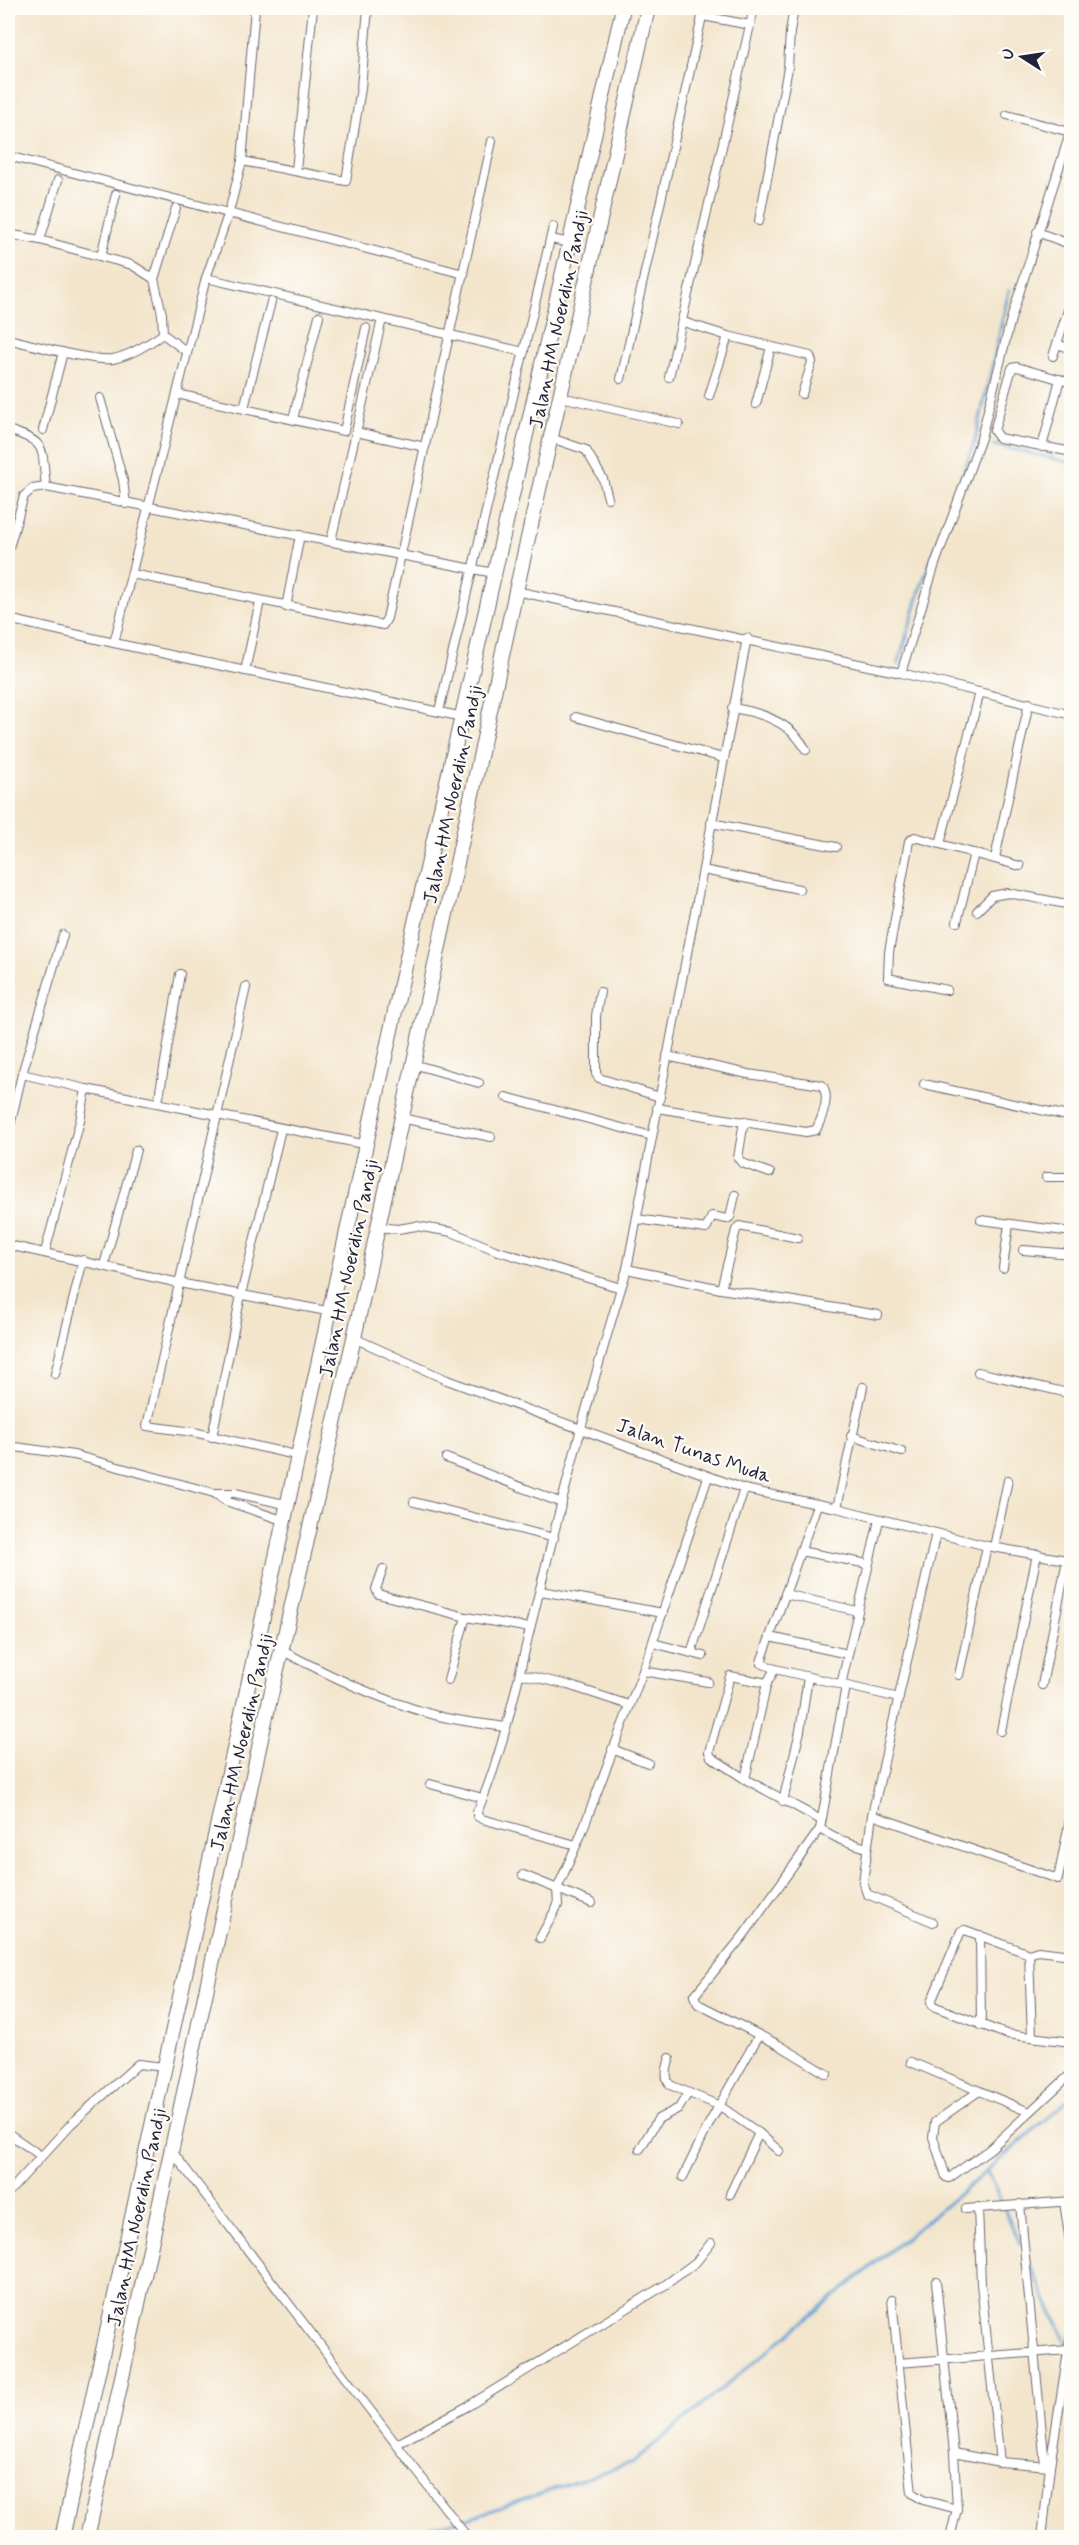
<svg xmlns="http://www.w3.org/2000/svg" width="1079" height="2545" viewBox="0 0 1079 2545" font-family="Mynerve,sans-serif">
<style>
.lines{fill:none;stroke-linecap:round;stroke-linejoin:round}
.stream{stroke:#609fd2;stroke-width:3}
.street-casing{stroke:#6b666e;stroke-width:10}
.primary-casing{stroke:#6b666e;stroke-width:16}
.street{stroke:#fff;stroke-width:8}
.primary{stroke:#fff;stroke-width:14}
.labels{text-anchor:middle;stroke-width:4.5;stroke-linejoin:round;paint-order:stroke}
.street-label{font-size:20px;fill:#22223b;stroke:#fdfcf7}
</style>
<rect width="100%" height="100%" fill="#fdfcf7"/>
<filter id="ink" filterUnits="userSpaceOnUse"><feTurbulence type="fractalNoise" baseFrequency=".0167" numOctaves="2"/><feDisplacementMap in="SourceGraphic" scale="12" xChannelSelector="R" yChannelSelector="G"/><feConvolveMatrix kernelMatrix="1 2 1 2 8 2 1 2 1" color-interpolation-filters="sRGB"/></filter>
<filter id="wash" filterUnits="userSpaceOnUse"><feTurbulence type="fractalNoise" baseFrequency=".008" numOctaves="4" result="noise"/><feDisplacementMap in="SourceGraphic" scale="24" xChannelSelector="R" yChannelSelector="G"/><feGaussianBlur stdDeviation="1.35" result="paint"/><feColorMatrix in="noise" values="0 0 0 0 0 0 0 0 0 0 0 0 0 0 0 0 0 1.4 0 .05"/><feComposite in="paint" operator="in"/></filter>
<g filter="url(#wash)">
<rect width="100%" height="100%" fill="#f3e5cc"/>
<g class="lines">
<!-- stream -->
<g class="stream">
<polyline points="994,445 1072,463"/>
<polyline points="898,665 922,584 975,441 1009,291"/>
<polyline points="987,2171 1020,2243"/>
<polyline points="1029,2263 1067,2344"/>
<polyline points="392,2538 472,2517 633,2462 987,2171 1072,2096"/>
</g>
</g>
</g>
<g filter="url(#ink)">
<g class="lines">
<!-- street casing -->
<g class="street-casing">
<g id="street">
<polyline points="703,16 750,25"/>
<polyline points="1007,115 1070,132"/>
<polyline points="8,156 464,274"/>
<polyline points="242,161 346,181 361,88 368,8"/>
<polyline points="296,170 313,8"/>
<polyline points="759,221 788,68 790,32 794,8"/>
<polyline points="1037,232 1072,245"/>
<polyline points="8,234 40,240 132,265 154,279 162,314 163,334"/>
<polyline points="551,239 570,243"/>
<polyline points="40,240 58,180"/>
<polyline points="101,256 116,194"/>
<polyline points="206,278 524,352"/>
<polyline points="154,279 176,208"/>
<polyline points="683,322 728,336 810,356 812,362 802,394"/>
<polyline points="163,334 187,352"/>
<path d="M8 339C31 344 92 362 113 359 131 355 147 345 163 334"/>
<polyline points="1057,344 1072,349"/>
<polyline points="1053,356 1072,298"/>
<polyline points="669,377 754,8"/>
<polyline points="621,379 704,8"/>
<polyline points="1072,383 1017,367 1012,368 994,431 999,438 1072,452"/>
<polyline points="177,394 344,431 366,328"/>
<polyline points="709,396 728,336"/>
<polyline points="561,397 679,424"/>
<polyline points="100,398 123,480 126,504"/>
<polyline points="756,404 771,347"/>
<polyline points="244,408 271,302"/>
<polyline points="293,419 319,316"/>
<path d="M8 430C49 443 41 447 46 487"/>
<polyline points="43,430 63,352"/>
<polyline points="356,432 425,447"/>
<polyline points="551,438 586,450 603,479 608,498"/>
<polyline points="1042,447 1060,379"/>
<polyline points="331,541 382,319"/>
<polyline points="8,551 24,496 32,489 46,487 494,573"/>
<polyline points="132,574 383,625 387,618 492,141"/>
<polyline points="516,591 901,673 1072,715"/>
<polyline points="286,607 300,535"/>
<polyline points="8,619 114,643 206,278 229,212 242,161 255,8"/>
<polyline points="114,643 463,717"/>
<polyline points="245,671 260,601"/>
<polyline points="901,673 935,564 981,438 1011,319 1072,127"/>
<path d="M732 708C760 712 792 723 806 750"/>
<polyline points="439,711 553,227"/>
<polyline points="576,717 723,758"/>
<polyline points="711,823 836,847"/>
<polyline points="940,844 1020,866"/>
<polyline points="995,858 1029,703"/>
<polyline points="703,870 799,889"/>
<polyline points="977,911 992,896 1008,893 1072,905"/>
<polyline points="957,922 974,853"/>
<polyline points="246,987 147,1426 193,1432 300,1456"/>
<polyline points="947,990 888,978 889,952 909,841 915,837 940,844 980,692"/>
<polyline points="600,992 596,1016 596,1074 599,1078 660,1097"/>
<polyline points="413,1064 479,1083"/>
<polyline points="22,1074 86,1089 368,1145"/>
<polyline points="924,1084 1072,1117"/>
<polyline points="506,1097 652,1136"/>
<polyline points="158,1103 180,974"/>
<path d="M657 1108 806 1132 816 1130C822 1118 831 1097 822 1085L748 1074 667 1056"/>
<polyline points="401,1118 491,1137"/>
<polyline points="744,1121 738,1158 742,1163 770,1173"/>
<polyline points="8,1134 22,1074 63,935"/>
<polyline points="1046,1177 1072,1177"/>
<polyline points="637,1219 706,1229 712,1216 727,1219 730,1217 735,1195"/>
<polyline points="981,1220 1072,1232"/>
<polyline points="377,1227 398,1229 416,1226 452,1232 495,1250 621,1288"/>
<polyline points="8,1245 179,1283 332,1312"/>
<polyline points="1023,1250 1072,1254"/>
<polyline points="45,1252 80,1121 86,1089"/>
<polyline points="104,1265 136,1150"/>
<polyline points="1003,1268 1009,1224"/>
<polyline points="627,1269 721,1289 878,1315"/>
<polyline points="721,1289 736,1230 739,1226 798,1238"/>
<polyline points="354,1338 447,1380 744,1489 837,1508 987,1546 1072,1561"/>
<polyline points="978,1372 1072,1394"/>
<polyline points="55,1374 83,1260"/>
<polyline points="851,1436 902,1452"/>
<polyline points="212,1437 241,1295 281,1129"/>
<polyline points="8,1446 74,1455 214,1493 235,1493 289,1505"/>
<polyline points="446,1458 562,1503"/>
<polyline points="214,1493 226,1501 285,1521"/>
<polyline points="414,1502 554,1538"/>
<polyline points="837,1508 863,1387"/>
<polyline points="994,1547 1008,1480"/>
<polyline points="800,1551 868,1564"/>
<polyline points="383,1569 376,1589 378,1594 466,1617 530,1628"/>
<polyline points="541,1591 663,1613"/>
<polyline points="785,1594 857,1611"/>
<polyline points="770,1637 848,1654"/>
<polyline points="653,1643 703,1656"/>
<path d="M281 1650C330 1676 378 1699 431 1714 454 1721 480 1723 504 1727"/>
<polyline points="691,1653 744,1489"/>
<polyline points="775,1669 761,1663 762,1659 817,1505"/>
<polyline points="643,1671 708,1682"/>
<polyline points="521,1674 568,1685 629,1705"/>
<polyline points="959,1675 987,1546"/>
<polyline points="448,1680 466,1617"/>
<polyline points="767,1683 730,1676 709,1752 711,1757 745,1779 821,1820"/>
<polyline points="841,1685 879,1520"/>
<polyline points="1042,1685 1067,1560"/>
<polyline points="846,1686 820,1829 841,1840 867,1848"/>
<polyline points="1001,1731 1037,1554"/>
<polyline points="612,1749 648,1763"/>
<polyline points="745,1779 767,1683 775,1669 899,1698"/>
<polyline points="430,1784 483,1798"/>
<polyline points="783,1801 800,1731 808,1677"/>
<polyline points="872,1815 1058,1879 1072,1809"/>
<polyline points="820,1829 743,1936 694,1996 698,2004 779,2045 827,2074"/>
<path d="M576 1845 482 1819 477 1816V1812C502 1757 516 1687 530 1629 560 1508 590 1387 627 1269L747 638"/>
<polyline points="1062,1859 1072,1860"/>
<polyline points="523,1875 592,1903"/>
<polyline points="933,1922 867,1894 863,1882 872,1815 936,1533"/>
<polyline points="980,1935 981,2026"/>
<polyline points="540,1938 558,1905 557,1889 580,1837 643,1671 708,1477"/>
<polyline points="1029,1954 1032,2037"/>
<polyline points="1072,1955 1038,1951 1029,1954 965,1930 961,1931 931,2002 933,2006 1006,2034 1072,2042"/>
<path d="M670 2058C667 2067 664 2077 670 2085L720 2106 759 2133 779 2151"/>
<polyline points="911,2062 1029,2112"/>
<polyline points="979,2091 935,2122 933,2137 946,2177 949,2178 990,2149 1072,2073"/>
<polyline points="8,2133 41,2156"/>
<polyline points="640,2149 658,2119 679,2108 688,2093"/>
<polyline points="171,2150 468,2538"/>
<polyline points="683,2177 710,2122 759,2035"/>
<polyline points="8,2193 71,2124 138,2064 164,2067"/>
<polyline points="730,2194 759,2133"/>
<polyline points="1064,2202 1072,2255"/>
<polyline points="1020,2204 1045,2465"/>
<polyline points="978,2207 981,2284 1000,2462"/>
<polyline points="966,2209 1072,2201"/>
<polyline points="936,2282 954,2453 957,2509 950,2538"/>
<polyline points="892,2300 912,2493 923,2500 957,2509"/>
<polyline points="898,2363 1068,2350"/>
<polyline points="397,2444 468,2406 665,2285 696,2262 711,2243"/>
<polyline points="954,2453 1000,2462 1050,2466 1042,2538"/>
<polyline points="1050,2466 1072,2326"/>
</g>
</g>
<!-- primary casing -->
<g class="primary-casing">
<g id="primary">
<polyline points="62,2538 401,984 623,8"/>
<polyline points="87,2538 264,1725 354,1338 516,591 648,8"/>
</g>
</g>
<!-- street -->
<use href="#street" class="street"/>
<!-- primary -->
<use href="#primary" class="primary"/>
</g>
</g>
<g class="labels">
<!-- street labels -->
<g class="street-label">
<text transform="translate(558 319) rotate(-78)" y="7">Jalan HM Noerdin Pandji</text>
<text transform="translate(452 794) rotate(-78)" y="7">Jalan HM Noerdin Pandji</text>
<text transform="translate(348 1268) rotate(-78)" y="7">Jalan HM Noerdin Pandji</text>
<text transform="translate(694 1450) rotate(19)" y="7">Jalan Tunas Muda</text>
<text transform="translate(241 1742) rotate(-77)" y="7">Jalan HM Noerdin Pandji</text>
<text transform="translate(136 2217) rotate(-78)" y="7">Jalan HM Noerdin Pandji</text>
</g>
</g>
<!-- margin -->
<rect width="1079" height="2545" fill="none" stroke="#fdfcf7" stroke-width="30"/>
<!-- north arrow -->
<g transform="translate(1022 57) rotate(282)" stroke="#fdfcf7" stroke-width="4.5" paint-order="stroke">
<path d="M0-4.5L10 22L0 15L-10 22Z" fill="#22223b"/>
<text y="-9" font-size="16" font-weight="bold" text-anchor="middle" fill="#22223b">U</text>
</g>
</svg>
